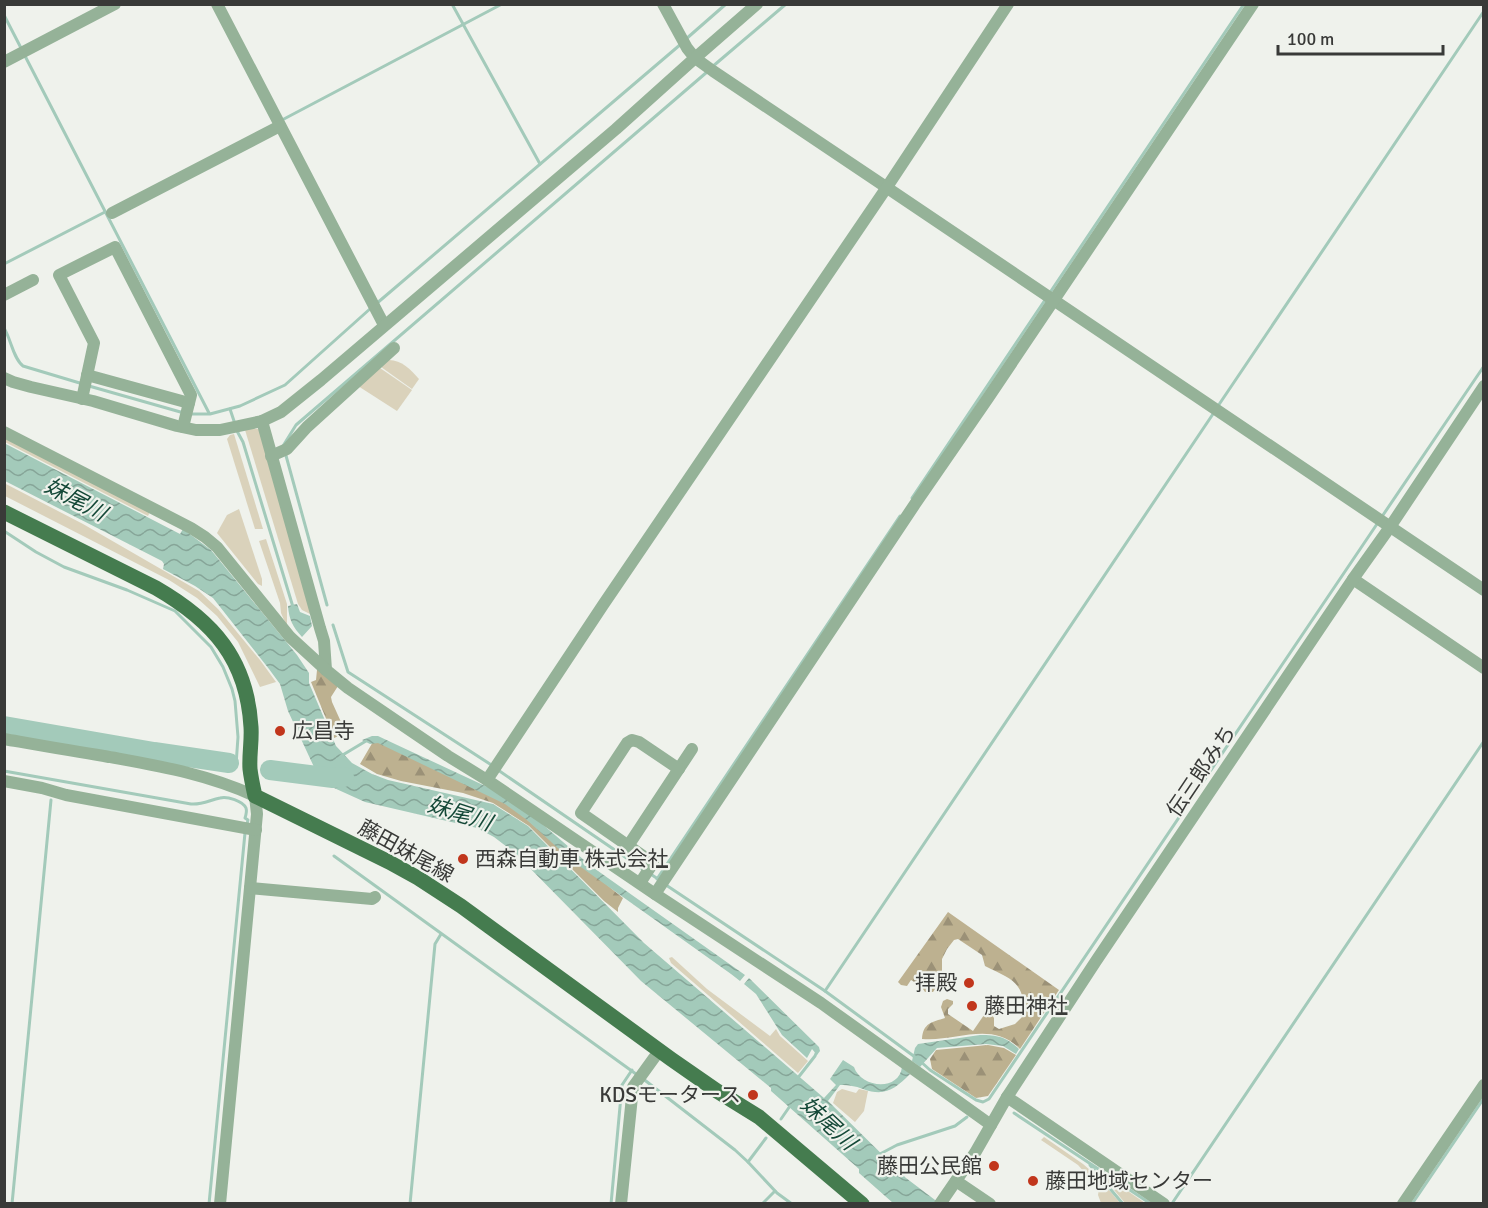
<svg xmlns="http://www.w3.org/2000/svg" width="1488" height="1208" viewBox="0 0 1488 1208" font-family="Signika,'Noto Sans JP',sans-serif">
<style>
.grass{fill:#dad2bb}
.forest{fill:url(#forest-firs)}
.water{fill:url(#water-waves)}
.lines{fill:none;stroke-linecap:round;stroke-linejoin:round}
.stream{stroke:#a3caba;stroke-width:3}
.river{stroke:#a3caba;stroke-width:20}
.minor{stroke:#95b298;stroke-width:12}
.major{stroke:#457c4f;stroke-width:15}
.poi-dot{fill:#c1361c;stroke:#eff2ec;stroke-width:2}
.labels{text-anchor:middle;stroke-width:4.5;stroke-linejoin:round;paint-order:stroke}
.poi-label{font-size:21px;fill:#393a38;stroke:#eff2ec;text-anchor:start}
.street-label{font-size:21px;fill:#393a38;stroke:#eff2ec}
.water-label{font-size:22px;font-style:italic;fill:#154938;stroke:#eff2ec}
</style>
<defs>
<pattern id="forest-firs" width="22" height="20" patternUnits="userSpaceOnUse" patternTransform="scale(1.5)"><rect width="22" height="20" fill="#bdb190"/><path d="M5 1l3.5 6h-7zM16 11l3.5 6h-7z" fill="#9b9177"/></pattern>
<pattern id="water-waves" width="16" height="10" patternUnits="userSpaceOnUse" patternTransform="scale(1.5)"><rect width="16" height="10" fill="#a3caba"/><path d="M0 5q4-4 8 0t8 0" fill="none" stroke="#86a598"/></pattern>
</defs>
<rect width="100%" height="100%" fill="#eff2ec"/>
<!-- grass -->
<g class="grass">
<path d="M387 360C401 359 410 369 419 379L412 389 381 367Z"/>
<polygon points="380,368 412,390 397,411 358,386"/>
<polygon points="252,428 258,429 261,433 312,615 302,610 298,604 245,430"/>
<polygon points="234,434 263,529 255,529 227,439 230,435"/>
<polygon points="4,437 150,512 148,516 5,442"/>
<polygon points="4,483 83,524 199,591 218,609 260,660 276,682 260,687 238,642 217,616 197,598 169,580 5,496"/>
<polygon points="239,509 262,579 262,586 258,584 217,533 227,515"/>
<polygon points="266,539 287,604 287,627 281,613 280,603 259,541"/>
<polygon points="672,957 707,989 770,1036 776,1029 780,1036 808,1061 798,1073 671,963 669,958"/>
<polygon points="842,1089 856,1093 859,1089 868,1091 864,1111 855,1122 833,1103 837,1092"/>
<polygon points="1044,1137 1083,1164 1098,1177 1120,1203 1101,1203 1098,1195 1099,1189 1078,1165 1041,1140"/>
<polygon points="1106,1176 1145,1203 1125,1203 1104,1178"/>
</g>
<!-- forest -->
<g class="forest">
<polygon points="320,669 338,686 331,697 332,702 346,733 334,738 311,682 316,680 317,670"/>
<polygon points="374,740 509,805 623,898 618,908 618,912 604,901 529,826 493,803 463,793 401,781 377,774 360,764"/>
<path d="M948 912 1059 990 1020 1049C991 1020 957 1042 922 1039 923 1023 932 1022 945 1018L941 1007 943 1001 947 999 953 1001V1004L948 1009V1014L973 1031 984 1015 990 1012 994 1018V1026L999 1029 1015 1024 1025 1014C1023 981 1013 980 985 966L982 955 958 939 954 940 947 949 942 959V980L933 992H925L921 986 911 980 907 986 901 985 898 982Z"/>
<polygon points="988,1045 1004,1048 1016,1055 988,1096 976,1098 932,1069 930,1059 936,1050"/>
</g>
<!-- water -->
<g class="water">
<path d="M4 443 180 534 183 529 211 550 297 655 309 673V683L336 746 352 763 372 774 388 780 493 804 528 826 644 943 824 1098 836 1085 830 1079 843 1060 854 1067C861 1088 899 1092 902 1067L910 1074C895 1089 885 1097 863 1089 855 1086 849 1085 840 1085L828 1101 906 1178 939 1203 897 1204 895 1202 893 1203 859 1173V1169L771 1091V1088L641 981 516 854 494 837 477 828 365 802 323 783 314 767 288 711 280 684 269 669 213 598 195 586 163 569 164 564 162 561 5 481Z"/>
<path d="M297 604 300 612 310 616 312 626 302 637C293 627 289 620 288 606Z"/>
<polygon points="372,736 378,736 395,744 496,791 541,823 591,866 745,975 740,981 731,974 571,860 527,820 505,804 378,743 370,744 362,740"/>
<polygon points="749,978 819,1047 820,1051 817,1055 812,1049 807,1058 782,1035 756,994 744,984"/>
<path d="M980 1035C998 1035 1006 1037 1019 1049L1016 1054 1003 1046 986 1044 937 1048 920 1067 912 1061 915 1048 918 1044Z"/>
</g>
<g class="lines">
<!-- stream -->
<g class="stream">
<polyline points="452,4 540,164"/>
<polyline points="4,15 21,48"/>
<polyline points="686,39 726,4"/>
<polyline points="24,54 209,413"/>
<polyline points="712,67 786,4"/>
<polyline points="282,120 502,4"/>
<polyline points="4,264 105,212"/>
<polyline points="1049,294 1244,4"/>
<polyline points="376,304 681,44"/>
<path d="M4 328C11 339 13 358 23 366L83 384"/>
<polyline points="89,386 184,413"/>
<polyline points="1218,406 1484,11"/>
<polyline points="230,409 235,424"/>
<polyline points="190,414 210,414 240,406 285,385 371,308"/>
<polyline points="237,431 243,442 293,607"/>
<polyline points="283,446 296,425 707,72"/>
<polyline points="285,452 327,605"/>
<polyline points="912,498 1045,300"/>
<polyline points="1381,518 1484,366"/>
<polyline points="4,531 36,552 64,567 127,590 175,611 211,647 223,667 232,689 235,701 238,737 236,765"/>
<polyline points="333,625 348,672 493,766"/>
<polyline points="341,756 366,741"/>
<polyline points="498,770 644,870"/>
<path d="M4 771 191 804C202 805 210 800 220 798 227 796 243 801 246 808 247 811 246 815 245 818L248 820 247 824"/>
<polyline points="334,856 636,1074"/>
<polyline points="649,873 661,881"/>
<polyline points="657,879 900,516"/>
<polyline points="666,885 825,991 915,1057"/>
<polyline points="825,991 1215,411"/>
<polyline points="920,1061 930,1070 976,1100 983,1102 989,1099 1377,524"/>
<polyline points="642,1078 735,1150 748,1162 777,1193 792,1204"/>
<polyline points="797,1079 815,1056 817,1051"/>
<polyline points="1014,1113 1151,1204"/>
<polyline points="781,1119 790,1106"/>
<polyline points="878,1155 897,1145 955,1126 967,1117"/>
<polyline points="748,1162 766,1138"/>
<polyline points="1090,1165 1123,1204"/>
<polyline points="1173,1202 1484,741"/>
<polyline points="12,1204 51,800"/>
<polyline points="209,1204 245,833"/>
<polyline points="410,1204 435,944 441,934"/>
<polyline points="611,1204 622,1085 632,1070"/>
<polyline points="762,1204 775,1191"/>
<polyline points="1412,1204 1484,1098"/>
</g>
<!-- river -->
<g class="river">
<polyline points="4,726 154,752 229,763"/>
<polyline points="270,770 333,778 344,777"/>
</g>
<!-- minor -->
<g class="minor">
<polyline points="217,4 384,325"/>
<polyline points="663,4 687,48 695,58 713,71 880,183 1484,590"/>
<polyline points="4,62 115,4"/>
<polyline points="112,213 280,126"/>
<polyline points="4,295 33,280"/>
<polyline points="87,375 189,403"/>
<polyline points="4,378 13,382 31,387 93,401 177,426 196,430 220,430 262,421 320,628 324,641 326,670"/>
<polyline points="82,399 94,343 59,275 115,247 191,395 183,427"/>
<polyline points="262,421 281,412 321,380 616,129 695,58 757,4"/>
<polyline points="4,432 191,528 205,537 217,547 290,637 326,670 348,688 448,756 487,780 655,894 821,1003 991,1125"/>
<polyline points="271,456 287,449 307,427 394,348"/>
<polyline points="1353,579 1484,668"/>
<path d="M4 739C38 745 71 751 104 756 158 766 204 773 255 796L257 814 220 1204"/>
<polyline points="487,780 603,605 887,187 1008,4"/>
<polyline points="4,781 42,788 66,795 256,830"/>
<polyline points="628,846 692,749"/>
<polyline points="640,883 653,863 581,813 627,743 632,740 639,742 679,769"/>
<polyline points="250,888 372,899 375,897"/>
<polyline points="655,894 915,504 988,398 1253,4"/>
<polyline points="1007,1097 1164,1204"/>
<polyline points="956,1181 990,1204"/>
<polyline points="621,1204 633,1087 659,1051"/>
<polyline points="940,1204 975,1153 1007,1097 1096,961 1353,579 1390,527 1484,386"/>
<polyline points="1403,1204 1484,1085"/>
</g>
<!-- major -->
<path class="major" d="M4 512 156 588C213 621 247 659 251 727 252 741 249 755 250 769 251 778 253 787 255 796L389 862 418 878 461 906 671 1059 717 1091 759 1117 862 1204"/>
</g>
<!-- markers -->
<g class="poi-dot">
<circle cx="280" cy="731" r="6"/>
<circle cx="463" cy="859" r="6"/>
<circle cx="969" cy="983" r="6"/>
<circle cx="972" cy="1006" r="6"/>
<circle cx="753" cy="1095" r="6"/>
<circle cx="994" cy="1166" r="6"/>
<circle cx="1033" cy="1181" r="6"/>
</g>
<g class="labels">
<!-- poi labels -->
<g class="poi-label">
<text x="292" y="738">広昌寺</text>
<text x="475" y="866">西森自動車 株式会社</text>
<text x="957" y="990" text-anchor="end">拝殿</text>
<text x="984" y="1013">藤田神社</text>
<text x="741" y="1102" text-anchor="end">KDSモータース</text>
<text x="982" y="1173" text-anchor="end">藤田公民館</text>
<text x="1045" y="1188">藤田地域センター</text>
</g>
<!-- street labels -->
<g class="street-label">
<text transform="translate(1201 771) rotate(-56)" y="7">伝三郎みち</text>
<text transform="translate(406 851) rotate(29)" y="7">藤田妹尾線</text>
</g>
<!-- water labels -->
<g class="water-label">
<text transform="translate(76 499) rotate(28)" y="8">妹尾川</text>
<text transform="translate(460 813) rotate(18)" y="8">妹尾川</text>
<text transform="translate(829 1123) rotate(43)" y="8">妹尾川</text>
</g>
</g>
<!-- border -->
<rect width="1488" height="1208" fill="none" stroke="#393a38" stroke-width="12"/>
<!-- scale -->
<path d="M1278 45v9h165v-9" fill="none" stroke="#393a38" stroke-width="3"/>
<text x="1287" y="45" font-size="18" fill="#393a38" stroke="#eff2ec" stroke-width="4.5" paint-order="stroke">100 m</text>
</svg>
